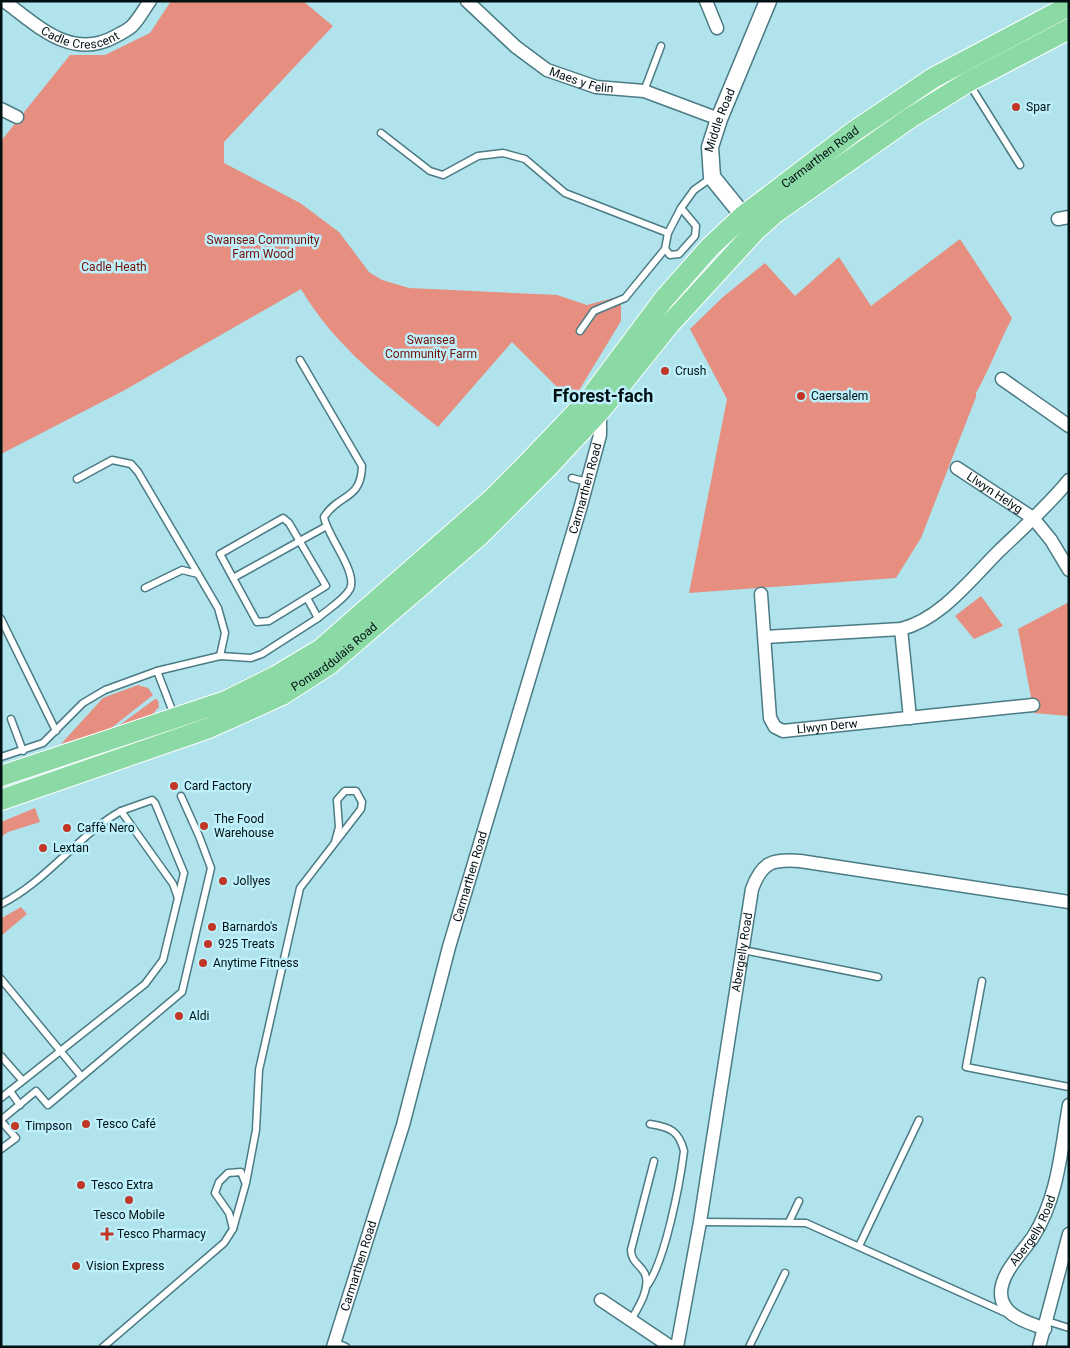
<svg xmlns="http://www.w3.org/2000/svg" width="1070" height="1348" viewBox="0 0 1070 1348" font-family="Roboto,sans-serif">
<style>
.green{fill:#e68e7f}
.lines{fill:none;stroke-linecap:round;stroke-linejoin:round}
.service-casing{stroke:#4b7b84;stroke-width:9}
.minor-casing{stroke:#4b7b84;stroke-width:15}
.tertiary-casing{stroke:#4b7b84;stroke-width:19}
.primary-casing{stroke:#fff;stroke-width:22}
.service{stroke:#fff;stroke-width:6}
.minor{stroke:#fff;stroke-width:12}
.tertiary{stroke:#fff;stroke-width:16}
.primary{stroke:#8bd9a5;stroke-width:20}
.poi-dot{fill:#c23625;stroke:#bdf0fa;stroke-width:2}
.labels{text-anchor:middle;stroke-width:5;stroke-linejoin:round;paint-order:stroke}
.street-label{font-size:12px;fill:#001013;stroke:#bdf0fa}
.poi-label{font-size:12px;fill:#001013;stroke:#bdf0fa;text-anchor:start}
.park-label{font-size:12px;fill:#720f05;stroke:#bdf0fa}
.district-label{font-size:18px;font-weight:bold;fill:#001013;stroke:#bdf0fa}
</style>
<rect width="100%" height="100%" fill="#b0e3ec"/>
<!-- green -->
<g class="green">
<path d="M171 1H303L333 26 224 142V163L300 203 339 232 369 272 382 280 409 288 557 295 587 305 621 296V321L572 402 512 342 438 427C387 385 335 347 301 289L123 391 1 454V141L70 55H105L150 33Z"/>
<path d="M960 239 1012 318C999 343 990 368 976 393V397L921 538 896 578 689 593 727 399 690 329 723 297 765 263 795 296 839 257 871 306Z"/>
<polygon points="981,596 1003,626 974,639 955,616"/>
<polygon points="1069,602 1069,716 1034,713 1018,629"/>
<polygon points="138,685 148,688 153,695 110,729 61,744 103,698"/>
<polygon points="155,699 158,700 159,707 147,720 113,730"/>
<polygon points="35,808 40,822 8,832 1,837 1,822"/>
<polygon points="21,907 27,914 1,936 2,918"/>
</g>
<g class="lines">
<!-- service casing -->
<g class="service-casing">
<g id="service">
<polyline points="970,85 1020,165"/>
<polyline points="644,91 661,46"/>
<polyline points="381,133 430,171 443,175 478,156 503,153 525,159 565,193 668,233"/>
<polyline points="681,208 694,190 711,178"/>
<polyline points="580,331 594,311 625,298 665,249 668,233 681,208 696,226 695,236 679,254 670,255 665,249"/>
<path d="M300 360 362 466C361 501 339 493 324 517 327 536 358 572 350 589 344 600 328 609 318 618"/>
<polyline points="572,478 587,482"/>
<polyline points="77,479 112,460 131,464 138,472 218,608 225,633 220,656"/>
<polygon points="283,518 289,523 326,586 269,621 257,622 220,554"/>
<polyline points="233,578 325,527"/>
<polyline points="145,588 182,570 198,574"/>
<polyline points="1,619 56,731"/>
<polyline points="157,671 220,656 251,658 262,654 318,618 307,598"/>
<polyline points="11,719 23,751"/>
<polyline points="1,757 43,743 83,703 105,690 157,671 174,715"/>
<polyline points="121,811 152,800 155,803 184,873 178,898"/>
<path d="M1 904C46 882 78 835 121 811L173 884 178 898 163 960 145 984 1 1098"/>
<polyline points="743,950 878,977"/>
<polyline points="1,979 81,1076"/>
<polyline points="982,981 966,1067 1069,1087"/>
<polyline points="1,1056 22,1080"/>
<polyline points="10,1091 20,1105"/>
<polyline points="1,1120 36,1091 48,1105 182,992 211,868 199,836 181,796"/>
<polyline points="1,1121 16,1138 1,1149"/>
<polyline points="700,1222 806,1223 1006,1313"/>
<polyline points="789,1222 799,1201"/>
<polyline points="233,1229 246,1183 256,1130 259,1070 300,888 361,809 362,802 356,791 345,791 337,800 339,827 335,842"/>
<polyline points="859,1246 919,1120"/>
<path d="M646 1287C665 1263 680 1183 684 1151 679 1131 670 1127 650 1124"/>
<path d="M631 1320C638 1308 651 1288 645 1274 641 1265 631 1262 631 1250L654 1161"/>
<polyline points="1047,1321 1069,1328"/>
<polyline points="334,1342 346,1347"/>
<polyline points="103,1347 224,1243 233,1229 229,1213 215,1193 219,1182 228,1173 241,1172 245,1182"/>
<polyline points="749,1347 785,1273"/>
</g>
</g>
<!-- minor casing -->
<g class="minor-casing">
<g id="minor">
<path id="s1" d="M4 1C38 26 72 61 116 36 121 33 128 30 132 26 139 19 144 9 150 1"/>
<path id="s2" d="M467 1 516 47 547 70 596 87 644 91 719 119"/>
<polyline points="706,1 717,28"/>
<polyline points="1,109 17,117"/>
<polyline points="1058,219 1069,217"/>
<polyline points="1002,379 1069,426"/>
<path id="s3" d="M957 468 1033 518 1051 540 1069 570"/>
<path id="s4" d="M761 594 770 718 775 727 783 731 1033 705"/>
<polyline points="901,629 910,718"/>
<path d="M765 637 901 629C941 619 971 579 999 551 1023 528 1048 506 1069 480"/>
<polyline points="601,1300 671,1347"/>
<path id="s5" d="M1045 1329C1028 1322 1001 1316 1001 1293 1001 1273 1022 1253 1033 1237 1058 1198 1061 1150 1069 1105"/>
<path id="s6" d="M333 1347 403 1125 449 947 580 509 600 435V409"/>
<path id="s7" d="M677 1347 700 1222 752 889C762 862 772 859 800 861L1069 902"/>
<polyline points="1039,1347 1069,1234"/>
</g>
</g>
<!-- tertiary casing -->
<g class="tertiary-casing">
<g id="tertiary">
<path id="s8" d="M750 224 712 177 710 147 719 119 768 1"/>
</g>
</g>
<!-- primary casing -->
<g class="primary-casing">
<g id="primary">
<path id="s9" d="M1 776 226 701 276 676 321 649 492 499 523 468 590 398 664 299 710 247 743 216 853 132 933 78 1069 6"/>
<path id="s10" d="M1 800 209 728 282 695 330 664 478 537 548 467 601 410 669 325 755 231 775 213 910 118 968 82 1069 29"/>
</g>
</g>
<!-- service -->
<use href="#service" class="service"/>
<!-- minor -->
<use href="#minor" class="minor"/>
<!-- tertiary -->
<use href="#tertiary" class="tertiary"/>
<!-- primary -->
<use href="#primary" class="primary"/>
</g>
<!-- markers -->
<g class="poi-dot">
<circle cx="1016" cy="107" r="5"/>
<circle cx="665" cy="371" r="5"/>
<circle cx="801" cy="396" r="5"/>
<circle cx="174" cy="786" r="5"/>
<circle cx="204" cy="826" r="5"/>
<circle cx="67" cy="828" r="5"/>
<circle cx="43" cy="848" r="5"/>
<circle cx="223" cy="881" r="5"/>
<circle cx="212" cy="927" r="5"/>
<circle cx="208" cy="944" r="5"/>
<circle cx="203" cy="963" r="5"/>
<circle cx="179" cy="1016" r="5"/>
<circle cx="86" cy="1124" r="5"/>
<circle cx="15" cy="1126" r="5"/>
<circle cx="81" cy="1185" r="5"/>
<circle cx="129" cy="1200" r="5"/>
<path d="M104.5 1226.5h5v5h5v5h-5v5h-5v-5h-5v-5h5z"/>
<circle cx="76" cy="1266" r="5"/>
</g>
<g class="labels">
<!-- street labels -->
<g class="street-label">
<text dy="4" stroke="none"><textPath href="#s1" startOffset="88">Cadle Crescent</textPath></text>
<text dy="4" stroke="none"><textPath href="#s2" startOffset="142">Maes y Felin</textPath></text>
<text dy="4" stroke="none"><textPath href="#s8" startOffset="119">Middle Road</textPath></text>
<text dy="4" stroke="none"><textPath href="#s9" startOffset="1049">Carmarthen Road</textPath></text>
<text dy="4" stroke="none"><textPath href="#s6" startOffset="895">Carmarthen Road</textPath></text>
<text dy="4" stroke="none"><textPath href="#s3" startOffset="45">Llwyn Helyg</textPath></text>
<text dy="4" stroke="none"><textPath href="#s10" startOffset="365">Pontarddulais Road</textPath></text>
<text dy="4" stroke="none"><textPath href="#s4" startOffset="188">Llwyn Derw</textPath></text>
<text dy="4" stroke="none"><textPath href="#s6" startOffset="490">Carmarthen Road</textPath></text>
<text dy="4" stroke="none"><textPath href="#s7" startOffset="400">Abergelly Road</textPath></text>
<text dy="4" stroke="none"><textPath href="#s5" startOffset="132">Abergelly Road</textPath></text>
<text dy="4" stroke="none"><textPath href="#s6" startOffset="85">Carmarthen Road</textPath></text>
</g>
<!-- poi labels -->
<g class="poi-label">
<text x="1026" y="111">Spar</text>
<text x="675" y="375">Crush</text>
<text x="811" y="400">Caersalem</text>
<text x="184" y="790">Card Factory</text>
<text x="214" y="823">The Food<tspan x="214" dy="14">Warehouse</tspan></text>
<text x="77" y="832">Caffè Nero</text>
<text x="53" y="852">Lextan</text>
<text x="233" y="885">Jollyes</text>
<text x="222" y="931">Barnardo's</text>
<text x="218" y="948">925 Treats</text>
<text x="213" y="967">Anytime Fitness</text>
<text x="189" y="1020">Aldi</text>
<text x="96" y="1128">Tesco Café</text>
<text x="25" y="1130">Timpson</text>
<text x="91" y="1189">Tesco Extra</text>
<text x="129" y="1219" text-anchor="middle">Tesco Mobile</text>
<text x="117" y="1238">Tesco Pharmacy</text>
<text x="86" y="1270">Vision Express</text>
</g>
<!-- park labels -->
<g class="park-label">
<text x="263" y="244">Swansea Community<tspan x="263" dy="14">Farm Wood</tspan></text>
<text x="114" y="271">Cadle Heath</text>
<text x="431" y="344">Swansea<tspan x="431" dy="14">Community Farm</tspan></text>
</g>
<!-- district labels -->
<g class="district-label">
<text x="603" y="402">Fforest-fach</text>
</g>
</g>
<!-- border -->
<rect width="1070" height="1348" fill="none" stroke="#001013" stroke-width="5"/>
</svg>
